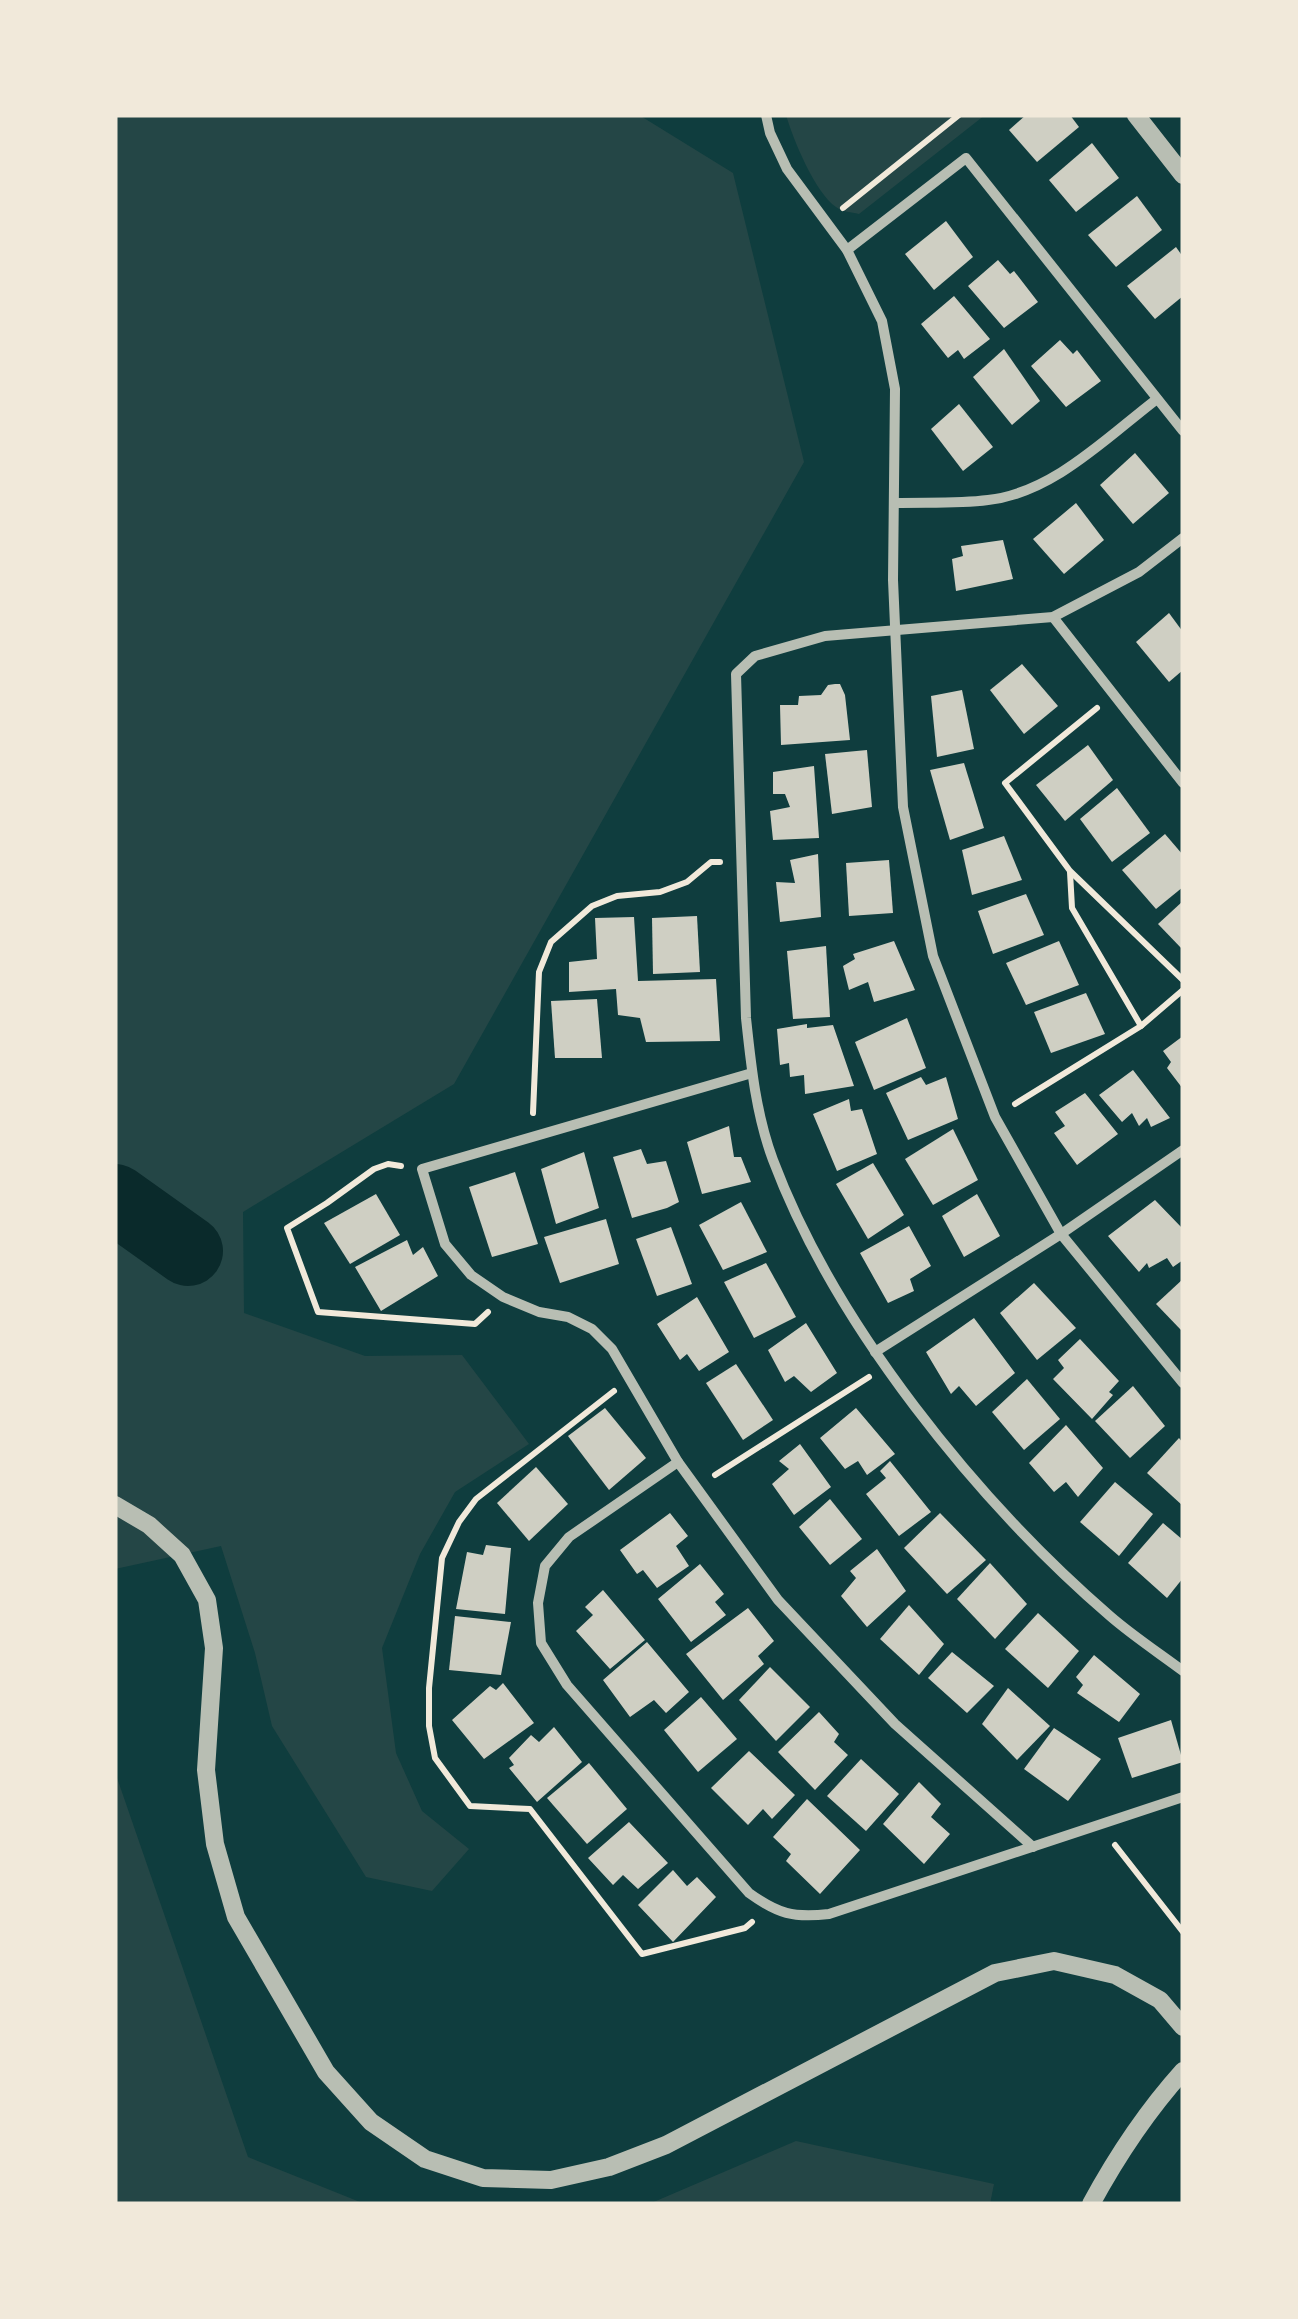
<svg xmlns="http://www.w3.org/2000/svg" width="1298" height="2319" viewBox="0 0 1298 2319" font-family="'Roboto Condensed',sans-serif">
<style>
.green{fill:#244646}
.lines{fill:none;stroke-linecap:round;stroke-linejoin:round}
.river{stroke:#0a2a2b;stroke-width:70}
.building{fill:#cfcfc3}
.path{stroke:#f1e9da;stroke-width:6}
.minor{stroke:#b8beb3;stroke-width:10}
.tertiary{stroke:#b8beb3;stroke-width:18}
</style>
<rect width="100%" height="100%" fill="#0f3d3e"/>
<!-- green -->
<g class="green">
<polygon points="115,115 639,115 733,173 804,462 454,1084 243,1212 244,1313 365,1356 462,1355 529,1444 455,1492 420,1554 382,1648 396,1753 422,1811 469,1849 432,1891 366,1877 272,1726 255,1653 221,1546 115,1569"/>
<path d="M786 115H985L859 214C851 212 843 212 836 207 815 193 793 139 786 115Z"/>
<polygon points="115,1772 248,2157 365,2204 115,2204"/>
<polygon points="796,2141 994,2184 990,2204 649,2204"/>
</g>
<g class="lines">
<!-- river -->
<polyline class="river" points="115,1199 188,1251"/>
</g>
<!-- building -->
<g class="building">
<polygon points="1026,115 1070,115 1079,127 1037,162 1009,130"/>
<polygon points="1092,143 1119,178 1076,212 1049,180"/>
<polygon points="1137,196 1162,230 1116,267 1088,235"/>
<polygon points="946,221 973,257 934,290 905,254"/>
<polygon points="1176,247 1183,257 1183,296 1155,319 1127,286"/>
<polygon points="998,260 1010,274 1014,271 1038,302 1004,328 968,286"/>
<polygon points="954,296 990,339 964,359 958,350 948,358 921,324"/>
<polygon points="1060,340 1073,354 1077,350 1101,381 1066,407 1031,366"/>
<polygon points="1004,349 1040,401 1012,425 973,377"/>
<polygon points="959,404 993,447 963,471 931,429"/>
<polygon points="1135,453 1169,493 1133,524 1100,485"/>
<polygon points="1076,503 1104,540 1064,574 1033,539"/>
<polygon points="1003,540 1013,579 956,591 952,559 963,556 961,546"/>
<polygon points="1169,613 1183,632 1183,670 1169,682 1136,642"/>
<polygon points="1022,664 1058,706 1024,734 990,690"/>
<polygon points="835,684 840,684 845,695 850,740 781,745 780,705 798,705 799,696 821,695 828,685"/>
<polygon points="962,690 974,749 937,757 931,696"/>
<polygon points="1088,745 1113,780 1065,821 1036,785"/>
<polygon points="867,750 872,807 832,814 825,754"/>
<polygon points="964,763 984,828 950,840 930,770"/>
<polygon points="814,766 819,838 773,840 770,811 790,807 785,794 773,794 773,772"/>
<polygon points="1117,788 1150,833 1112,862 1080,819"/>
<polygon points="1165,834 1183,855 1183,887 1156,909 1122,870"/>
<polygon points="1004,836 1022,880 972,895 962,850"/>
<polygon points="818,854 821,917 780,922 776,882 795,883 790,860"/>
<polygon points="889,860 893,913 849,916 846,863"/>
<polygon points="1026,894 1044,935 993,954 978,911"/>
<polygon points="1183,901 1183,950 1158,924"/>
<polygon points="697,916 700,972 653,974 652,918"/>
<polygon points="634,917 638,981 716,979 720,1041 646,1042 640,1018 618,1015 616,989 569,992 569,962 597,959 595,918"/>
<polygon points="894,941 915,990 874,1002 868,982 849,990 843,966 855,959 853,954"/>
<polygon points="1059,941 1079,985 1026,1005 1006,963"/>
<polygon points="826,946 830,1017 793,1019 787,951"/>
<polygon points="1086,993 1105,1034 1051,1053 1034,1012"/>
<polygon points="597,999 602,1058 555,1058 551,1001"/>
<polygon points="907,1018 926,1068 874,1090 855,1042"/>
<polygon points="807,1024 807,1028 833,1025 854,1086 805,1094 804,1075 790,1077 789,1063 780,1065 777,1029"/>
<polygon points="1183,1036 1183,1089 1167,1068 1171,1062 1163,1051"/>
<polygon points="1133,1070 1170,1118 1151,1127 1147,1118 1139,1126 1132,1113 1122,1122 1099,1095"/>
<polygon points="921,1077 926,1085 946,1077 958,1119 908,1140 886,1093"/>
<polygon points="1085,1093 1118,1134 1077,1165 1054,1133 1065,1126 1055,1112"/>
<polygon points="849,1099 851,1111 862,1109 877,1154 837,1171 813,1114"/>
<polygon points="729,1126 734,1157 741,1157 751,1182 702,1194 687,1142"/>
<polygon points="953,1129 978,1180 933,1205 905,1159"/>
<polygon points="641,1149 647,1164 666,1161 679,1202 667,1208 632,1218 613,1157"/>
<polygon points="584,1152 599,1208 556,1224 541,1169"/>
<polygon points="873,1163 904,1215 868,1239 836,1184"/>
<polygon points="515,1172 538,1244 492,1257 469,1187"/>
<polygon points="376,1194 400,1235 350,1264 324,1223"/>
<polygon points="977,1194 1000,1236 964,1257 942,1216"/>
<polygon points="1155,1200 1183,1229 1183,1260 1173,1267 1167,1258 1149,1268 1147,1263 1139,1272 1108,1236"/>
<polygon points="741,1202 767,1252 723,1270 699,1225"/>
<polygon points="606,1219 619,1264 560,1283 544,1237"/>
<polygon points="909,1226 931,1266 910,1279 914,1291 888,1303 860,1253"/>
<polygon points="671,1227 692,1284 657,1296 636,1239"/>
<polygon points="407,1240 413,1255 423,1247 438,1276 381,1311 355,1267"/>
<polygon points="766,1263 796,1317 754,1338 724,1282"/>
<polygon points="1183,1279 1183,1327 1181,1330 1156,1304"/>
<polygon points="1034,1283 1076,1328 1037,1360 1000,1313"/>
<polygon points="697,1297 729,1352 699,1371 687,1354 680,1360 657,1324"/>
<polygon points="974,1318 1015,1373 976,1406 959,1386 951,1394 926,1352"/>
<polygon points="806,1323 837,1373 811,1392 794,1376 785,1382 768,1350"/>
<polygon points="1080,1339 1119,1381 1109,1392 1113,1395 1092,1419 1053,1379 1064,1368 1058,1360"/>
<polygon points="736,1364 773,1420 743,1440 706,1383"/>
<polygon points="1027,1379 1060,1419 1024,1450 992,1412"/>
<polygon points="1133,1386 1165,1426 1130,1458 1095,1421"/>
<polygon points="605,1408 646,1458 609,1490 568,1436"/>
<polygon points="856,1408 895,1454 867,1475 858,1461 845,1469 820,1438"/>
<polygon points="1066,1425 1103,1468 1078,1497 1066,1482 1054,1492 1029,1463"/>
<polygon points="1179,1438 1183,1443 1183,1506 1147,1473"/>
<polygon points="800,1444 831,1487 794,1515 772,1484 789,1469 779,1461"/>
<polygon points="890,1461 931,1512 899,1536 866,1494 886,1478 880,1471"/>
<polygon points="536,1467 568,1504 529,1541 497,1503"/>
<polygon points="1115,1482 1153,1514 1119,1556 1080,1522"/>
<polygon points="830,1499 862,1539 830,1565 799,1527"/>
<polygon points="670,1513 688,1536 676,1546 689,1566 657,1588 643,1570 637,1574 620,1550"/>
<polygon points="940,1513 986,1560 947,1594 904,1548"/>
<polygon points="1163,1523 1183,1540 1183,1578 1167,1598 1128,1563"/>
<polygon points="486,1545 511,1548 505,1614 456,1609 467,1552 483,1555"/>
<polygon points="877,1549 906,1591 867,1627 841,1596 856,1578 850,1571"/>
<polygon points="990,1563 1027,1604 995,1639 957,1599"/>
<polygon points="700,1564 724,1594 715,1602 726,1615 691,1642 658,1599"/>
<polygon points="603,1590 645,1640 610,1669 576,1631 593,1615 585,1607"/>
<polygon points="909,1605 944,1644 919,1675 880,1639"/>
<polygon points="748,1608 774,1641 758,1656 764,1664 723,1700 686,1654"/>
<polygon points="1038,1613 1079,1651 1048,1688 1005,1649"/>
<polygon points="455,1616 511,1622 501,1675 449,1670"/>
<polygon points="647,1642 689,1692 666,1713 654,1700 630,1717 603,1680"/>
<polygon points="952,1652 994,1686 967,1713 928,1678"/>
<polygon points="1094,1655 1140,1694 1119,1722 1077,1693 1083,1685 1076,1677"/>
<polygon points="770,1667 810,1707 776,1741 739,1700"/>
<polygon points="503,1683 534,1723 484,1759 452,1720 490,1686 496,1690"/>
<polygon points="1008,1688 1050,1726 1017,1760 982,1724"/>
<polygon points="701,1697 737,1739 698,1772 664,1730"/>
<polygon points="819,1712 839,1734 834,1742 848,1755 815,1790 778,1752"/>
<polygon points="1171,1720 1183,1762 1132,1778 1118,1738"/>
<polygon points="554,1727 582,1762 537,1802 509,1768 514,1765 509,1758 531,1735 539,1742"/>
<polygon points="1054,1728 1101,1759 1068,1801 1024,1769"/>
<polygon points="749,1751 795,1795 772,1819 763,1809 748,1825 711,1788"/>
<polygon points="861,1759 899,1794 866,1831 827,1796"/>
<polygon points="589,1763 627,1809 587,1844 547,1798"/>
<polygon points="919,1782 941,1804 931,1817 950,1834 924,1864 883,1824"/>
<polygon points="807,1799 860,1850 820,1894 786,1861 791,1854 773,1837"/>
<polygon points="629,1822 668,1863 638,1889 623,1875 613,1885 588,1858"/>
<polygon points="673,1870 687,1886 697,1877 716,1897 673,1942 638,1905"/>
</g>
<g class="lines">
<!-- path -->
<g class="path">
<polyline points="843,208 959,115"/>
<polyline points="1097,708 1005,783 1070,871 1183,980"/>
<polyline points="1070,872 1072,908 1141,1026"/>
<polyline points="1015,1104 1141,1026 1183,990"/>
<polyline points="533,1113 539,972 551,942 592,906 617,896 660,892 687,882 711,862 720,862"/>
<polyline points="401,1166 388,1164 374,1169 327,1203 287,1228 318,1312 475,1324 488,1312"/>
<polyline points="614,1391 476,1499 459,1522 442,1558 429,1688 429,1726 435,1758 470,1806 530,1809 642,1954 745,1928 752,1922"/>
<polyline points="715,1475 869,1377"/>
<polyline points="1115,1845 1183,1932"/>
</g>
<!-- minor -->
<g class="minor">
<polyline points="766,115 770,133 787,169 847,250 882,321 895,389 893,580 903,807 933,956 995,1117 1061,1234 1183,1383"/>
<polyline points="847,250 966,158 1183,431"/>
<path d="M895 503C926 502 957 504 988 500 1053 493 1107 437 1157 399"/>
<path d="M1183 538 1139 572 1053 617 825 636 755 656 736 674 746 1018C751 1065 756 1115 773 1160 835 1325 977 1501 1110 1616 1133 1636 1159 1653 1183 1671"/>
<polyline points="1053,617 1183,783"/>
<polyline points="752,1073 422,1169 445,1244 471,1275 503,1297 539,1312 568,1317 592,1329 612,1349 678,1462 778,1600 895,1724 1033,1847"/>
<polyline points="875,1352 1061,1234 1183,1150"/>
<path d="M678 1462 569 1537 545 1566 538 1603 541 1643 567 1685 749 1893C778 1914 793 1918 829 1914L1183 1797"/>
</g>
<!-- tertiary -->
<g class="tertiary">
<polyline points="1136,115 1183,175"/>
<polyline points="115,1505 149,1525 182,1555 207,1600 214,1648 206,1770 215,1844 236,1917 326,2072 371,2122 425,2159 483,2178 551,2180 609,2167 666,2145 995,1973 1054,1961 1115,1975 1160,2000 1183,2027"/>
<path d="M1091 2204C1117 2156 1147 2111 1183 2071"/>
</g>
</g>
<!-- border -->
<rect width="1298" height="2319" fill="none" stroke="#f1e9da" stroke-width="235"/>
</svg>
